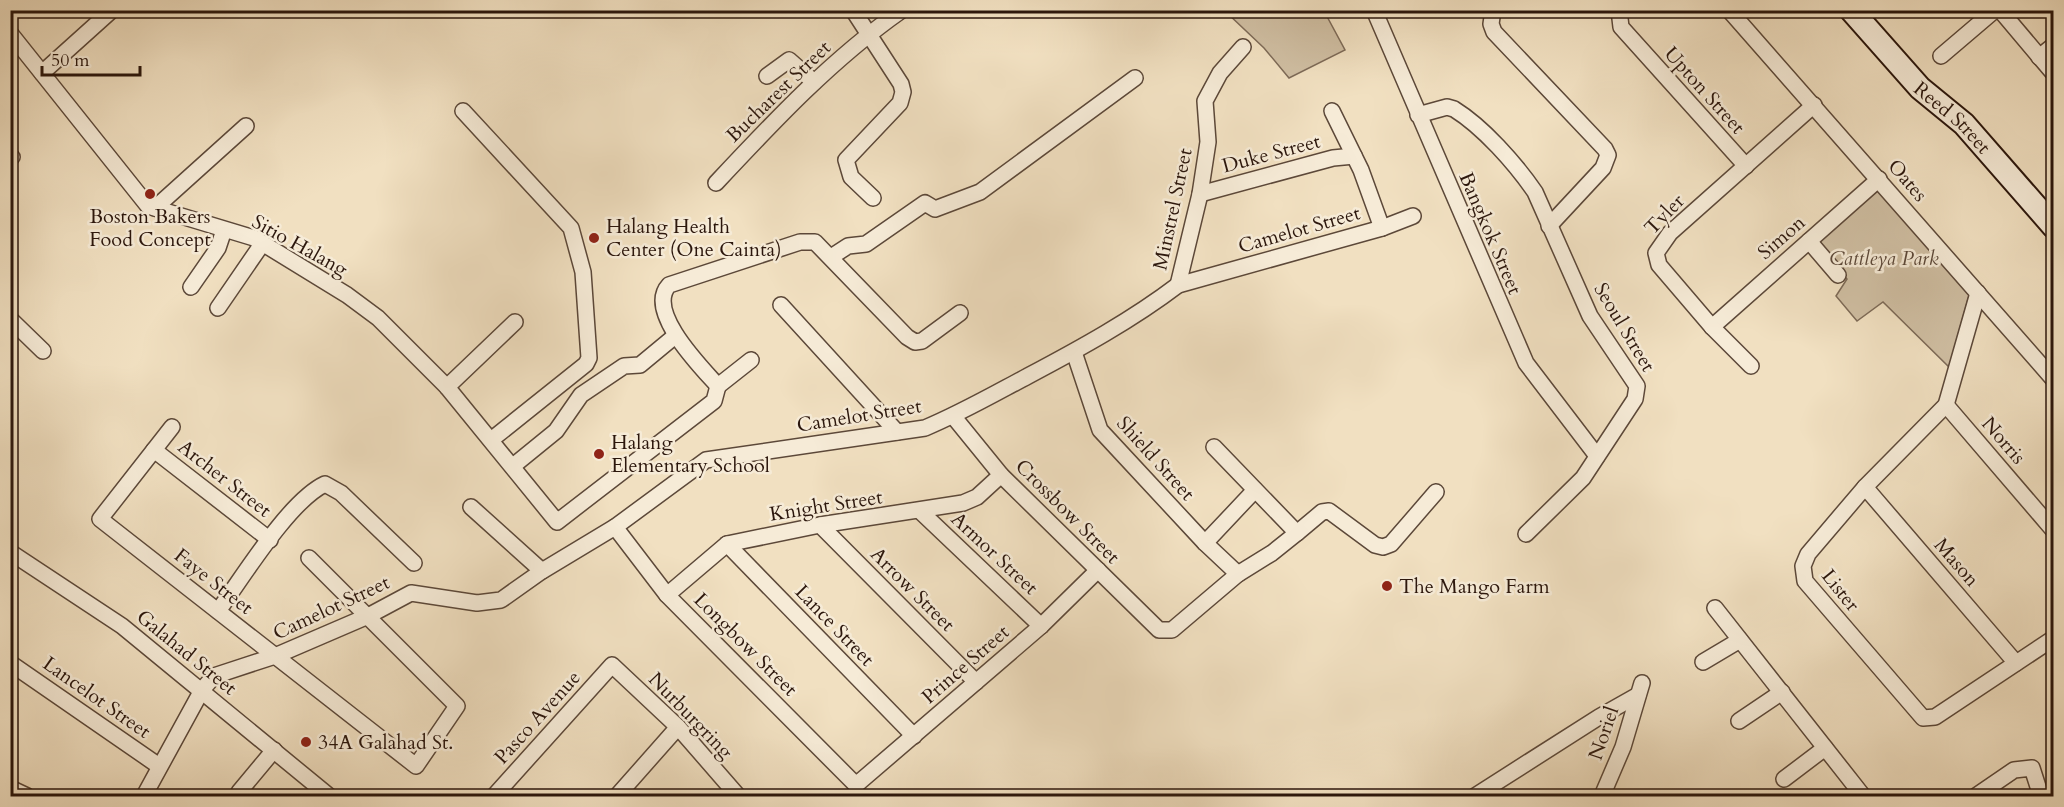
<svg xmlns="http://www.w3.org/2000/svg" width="2064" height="807" viewBox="0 0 2064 807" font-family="Cardo,serif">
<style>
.green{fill:#cfbea2;stroke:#7d6a57;stroke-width:1.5}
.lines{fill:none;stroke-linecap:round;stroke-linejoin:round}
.street-casing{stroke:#5c4839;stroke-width:18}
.secondary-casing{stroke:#2b160c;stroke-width:26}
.street{stroke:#f6ebd7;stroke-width:15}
.secondary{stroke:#f6ebd7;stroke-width:22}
.poi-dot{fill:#8f2418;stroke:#f6ebd7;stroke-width:2}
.labels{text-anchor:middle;stroke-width:5;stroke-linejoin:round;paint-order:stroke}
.street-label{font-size:20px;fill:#2b160c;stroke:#f6ebd7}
.poi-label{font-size:20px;fill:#2b160c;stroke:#f6ebd7;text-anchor:start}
.park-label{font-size:20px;font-style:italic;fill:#5c4839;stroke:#f6ebd7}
</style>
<rect width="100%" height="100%" fill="#f1e0c1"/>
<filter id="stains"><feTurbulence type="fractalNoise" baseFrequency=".00333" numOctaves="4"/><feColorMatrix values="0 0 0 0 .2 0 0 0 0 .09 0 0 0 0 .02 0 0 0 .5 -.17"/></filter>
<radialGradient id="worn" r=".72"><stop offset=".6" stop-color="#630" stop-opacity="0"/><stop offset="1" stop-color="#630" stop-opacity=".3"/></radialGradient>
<!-- green -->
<g class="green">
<polygon points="1225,11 1324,11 1345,50 1289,78 1264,48"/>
<polygon points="1878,184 1970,292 1949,367 1883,302 1857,321 1836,296 1847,279 1814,241"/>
</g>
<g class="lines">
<!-- street casing -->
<g class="street-casing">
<g id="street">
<polyline points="853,10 901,84 903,92 900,103 846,160 851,177 873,198"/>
<polyline points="1374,10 1526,363 1597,456"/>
<polyline points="1493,10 1491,24 1494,32 1605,149 1608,155 1603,168 1549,226"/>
<polyline points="1619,10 1621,27 1746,166"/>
<polyline points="1729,10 2054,380"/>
<polyline points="2000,10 2054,74"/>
<polyline points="10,33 148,206 254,238 347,295 378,318 447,387 557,522 714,401 718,386"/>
<polyline points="1941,56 1995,10"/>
<polyline points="2039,57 2054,45"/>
<polyline points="42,73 112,10"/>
<polyline points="767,76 789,60 814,82"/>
<polyline points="463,111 571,228 583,272 589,358 586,364 491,440"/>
<polyline points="1332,111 1361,170 1382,228"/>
<path d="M1418 115 1447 107 1454 109C1483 127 1515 163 1535 192L1590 316 1637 386 1635 399 1583 478 1526 534"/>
<polyline points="10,159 12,157"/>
<path d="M716 183C774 121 832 59 902 10"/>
<polyline points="1200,194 1333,158 1354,156"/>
<polyline points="155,208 246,126"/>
<polyline points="1809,241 1838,275"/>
<polyline points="831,257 848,246 866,244 925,203 935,209 980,192 1135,78"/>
<polyline points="1178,285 1200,194 1208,142 1205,101 1220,73 1243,47"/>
<polyline points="191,287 218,248 224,230"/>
<polyline points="1978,293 1946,405 1865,487 1808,554 1803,566 1805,581 1923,718 1935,717 2054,638"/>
<polyline points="781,305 897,432"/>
<polyline points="218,308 262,244"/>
<polyline points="10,319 43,351"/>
<polyline points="1712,327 1879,179"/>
<polyline points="1074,352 1100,430 1205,543 1238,574"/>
<polyline points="1751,366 1712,327 1659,265 1656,253 1670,233 1814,105"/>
<path d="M718 386C701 367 645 311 669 285L800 242H815L907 337 915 342 922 341 960 313"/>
<polyline points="718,386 751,360"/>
<polyline points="447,387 515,322"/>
<polyline points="1946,405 2054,531"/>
<polyline points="953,416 1001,475 1159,630 1172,630 1238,574 1272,553 1297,533 1214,447"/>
<polyline points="172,427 100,519 416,766 457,706 309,558"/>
<polyline points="154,450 270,540"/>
<polyline points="513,466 556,431 581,395 624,366 640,365 675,336"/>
<polyline points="1865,487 2016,663"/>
<polyline points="471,507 542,571"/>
<polyline points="920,511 1041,626"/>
<polyline points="820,525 976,682"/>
<polyline points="615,527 667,595 856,785 1041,626 1098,570"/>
<polyline points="1297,533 1322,512 1329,511 1375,545 1383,547 1391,544 1436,492"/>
<polyline points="1205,543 1255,490"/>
<polyline points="727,544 914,736"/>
<polyline points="10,552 122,626 329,796"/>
<polyline points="667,595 727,544 820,525 963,503 977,497 1001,475"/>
<polyline points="1715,608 1863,796"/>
<path d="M218 611C243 577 289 501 325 484L341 493 414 563"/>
<polyline points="1703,662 1740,640"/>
<polyline points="10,663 159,766"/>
<polyline points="1739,721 1782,692"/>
<polyline points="1784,779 1825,748"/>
<polyline points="10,788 27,796"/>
<polyline points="239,792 274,750"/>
<path d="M144 796 202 690 214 676 275 656 368 616 411 593 477 603 501 600 542 571 615 527 706 460 925 428C961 413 994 394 1028 376 1079 349 1132 320 1178 285L1382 228 1413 216"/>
<polyline points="494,796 612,665 678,727 738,796"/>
<polyline points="617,796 678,727"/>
<polyline points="1475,796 1599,717 1638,695"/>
<polyline points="1602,796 1623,747 1642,683"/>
<polyline points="1976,796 2014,770 2032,768 2041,796"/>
</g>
</g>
<!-- secondary casing -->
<g class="secondary-casing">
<g id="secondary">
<path id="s1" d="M1851 10 1920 88 1964 124 2054 227"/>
</g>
</g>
<!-- street -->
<use href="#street" class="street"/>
<!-- secondary -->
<use href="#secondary" class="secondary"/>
</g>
<!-- markers -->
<g class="poi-dot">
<circle cx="150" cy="194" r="6"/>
<circle cx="594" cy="238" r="6"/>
<circle cx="599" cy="454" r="6"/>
<circle cx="1387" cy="586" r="6"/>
<circle cx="306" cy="742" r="6"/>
</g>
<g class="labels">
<!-- street labels -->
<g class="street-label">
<text transform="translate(1705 90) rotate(48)" y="7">Upton Street</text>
<text transform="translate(778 91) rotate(-44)" y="7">Bucharest Street</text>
<text dy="7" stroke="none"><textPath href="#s1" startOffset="148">Reed Street</textPath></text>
<text transform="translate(1271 153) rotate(-15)" y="7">Duke Street</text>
<text transform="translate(1908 180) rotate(49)" y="7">Oates</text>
<text transform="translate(1172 209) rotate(-78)" y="7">Minstrel Street</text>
<text transform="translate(1664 214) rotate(-46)" y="7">Tyler</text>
<text transform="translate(1299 229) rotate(-16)" y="7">Camelot Street</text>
<text transform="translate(1491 233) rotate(67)" y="7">Bangkok Street</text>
<text transform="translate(1781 237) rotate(-41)" y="7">Simon</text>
<text transform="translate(300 245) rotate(29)" y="7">Sitio Halang</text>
<text transform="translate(1625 327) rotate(59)" y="7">Seoul Street</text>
<text transform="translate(859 415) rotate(-9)" y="7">Camelot Street</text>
<text transform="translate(2004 440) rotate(49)" y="7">Norris</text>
<text transform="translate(1156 458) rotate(48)" y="7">Shield Street</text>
<text transform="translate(225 478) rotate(38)" y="7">Archer Street</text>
<text transform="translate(826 505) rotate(-9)" y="7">Knight Street</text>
<text transform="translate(1068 511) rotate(45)" y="7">Crossbow Street</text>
<text transform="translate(995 553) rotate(43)" y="7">Armor Street</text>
<text transform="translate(1957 562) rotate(49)" y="7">Mason</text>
<text transform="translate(214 581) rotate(38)" y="7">Faye Street</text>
<text transform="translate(913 589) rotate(45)" y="7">Arrow Street</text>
<text transform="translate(1841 590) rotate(51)" y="7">Lister</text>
<text transform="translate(331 607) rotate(-25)" y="7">Camelot Street</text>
<text transform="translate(835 625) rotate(46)" y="7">Lance Street</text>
<text transform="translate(746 644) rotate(45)" y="7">Longbow Street</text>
<text transform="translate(187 652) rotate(39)" y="7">Galahad Street</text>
<text transform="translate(965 664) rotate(-41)" y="7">Prince Street</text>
<text transform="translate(97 697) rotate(35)" y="7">Lancelot Street</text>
<text transform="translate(691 715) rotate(46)" y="7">Nurburgring</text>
<text transform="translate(537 717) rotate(-48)" y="7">Pasco Avenue</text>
<text transform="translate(1603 733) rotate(-71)" y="7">Noriel</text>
</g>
<!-- poi labels -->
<g class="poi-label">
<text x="150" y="223" text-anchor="middle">Boston Bakers<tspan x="150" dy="23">Food Concept</tspan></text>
<text x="606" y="233">Halang Health<tspan x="606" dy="23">Center (One Cainta)</tspan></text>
<text x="611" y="449">Halang<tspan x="611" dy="23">Elementary School</tspan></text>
<text x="1399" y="593">The Mango Farm</text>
<text x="318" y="749">34A Galahad St.</text>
</g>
<!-- park labels -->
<g class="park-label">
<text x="1884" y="265">Cattleya Park</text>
</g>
</g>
<!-- margin -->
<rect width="2064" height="807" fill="none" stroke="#f1e0c1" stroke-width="36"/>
<rect x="12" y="12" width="2040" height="783" fill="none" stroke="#2b160c" stroke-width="3"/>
<rect x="18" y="18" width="2028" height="771" fill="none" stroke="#2b160c" stroke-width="1.5"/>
<!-- scale -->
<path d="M42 66v9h98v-9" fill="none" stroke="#2b160c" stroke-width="3"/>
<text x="51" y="66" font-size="18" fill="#2b160c" stroke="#f6ebd7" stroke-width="4.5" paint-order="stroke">50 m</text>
<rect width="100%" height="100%" filter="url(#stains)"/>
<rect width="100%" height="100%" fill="url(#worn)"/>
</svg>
